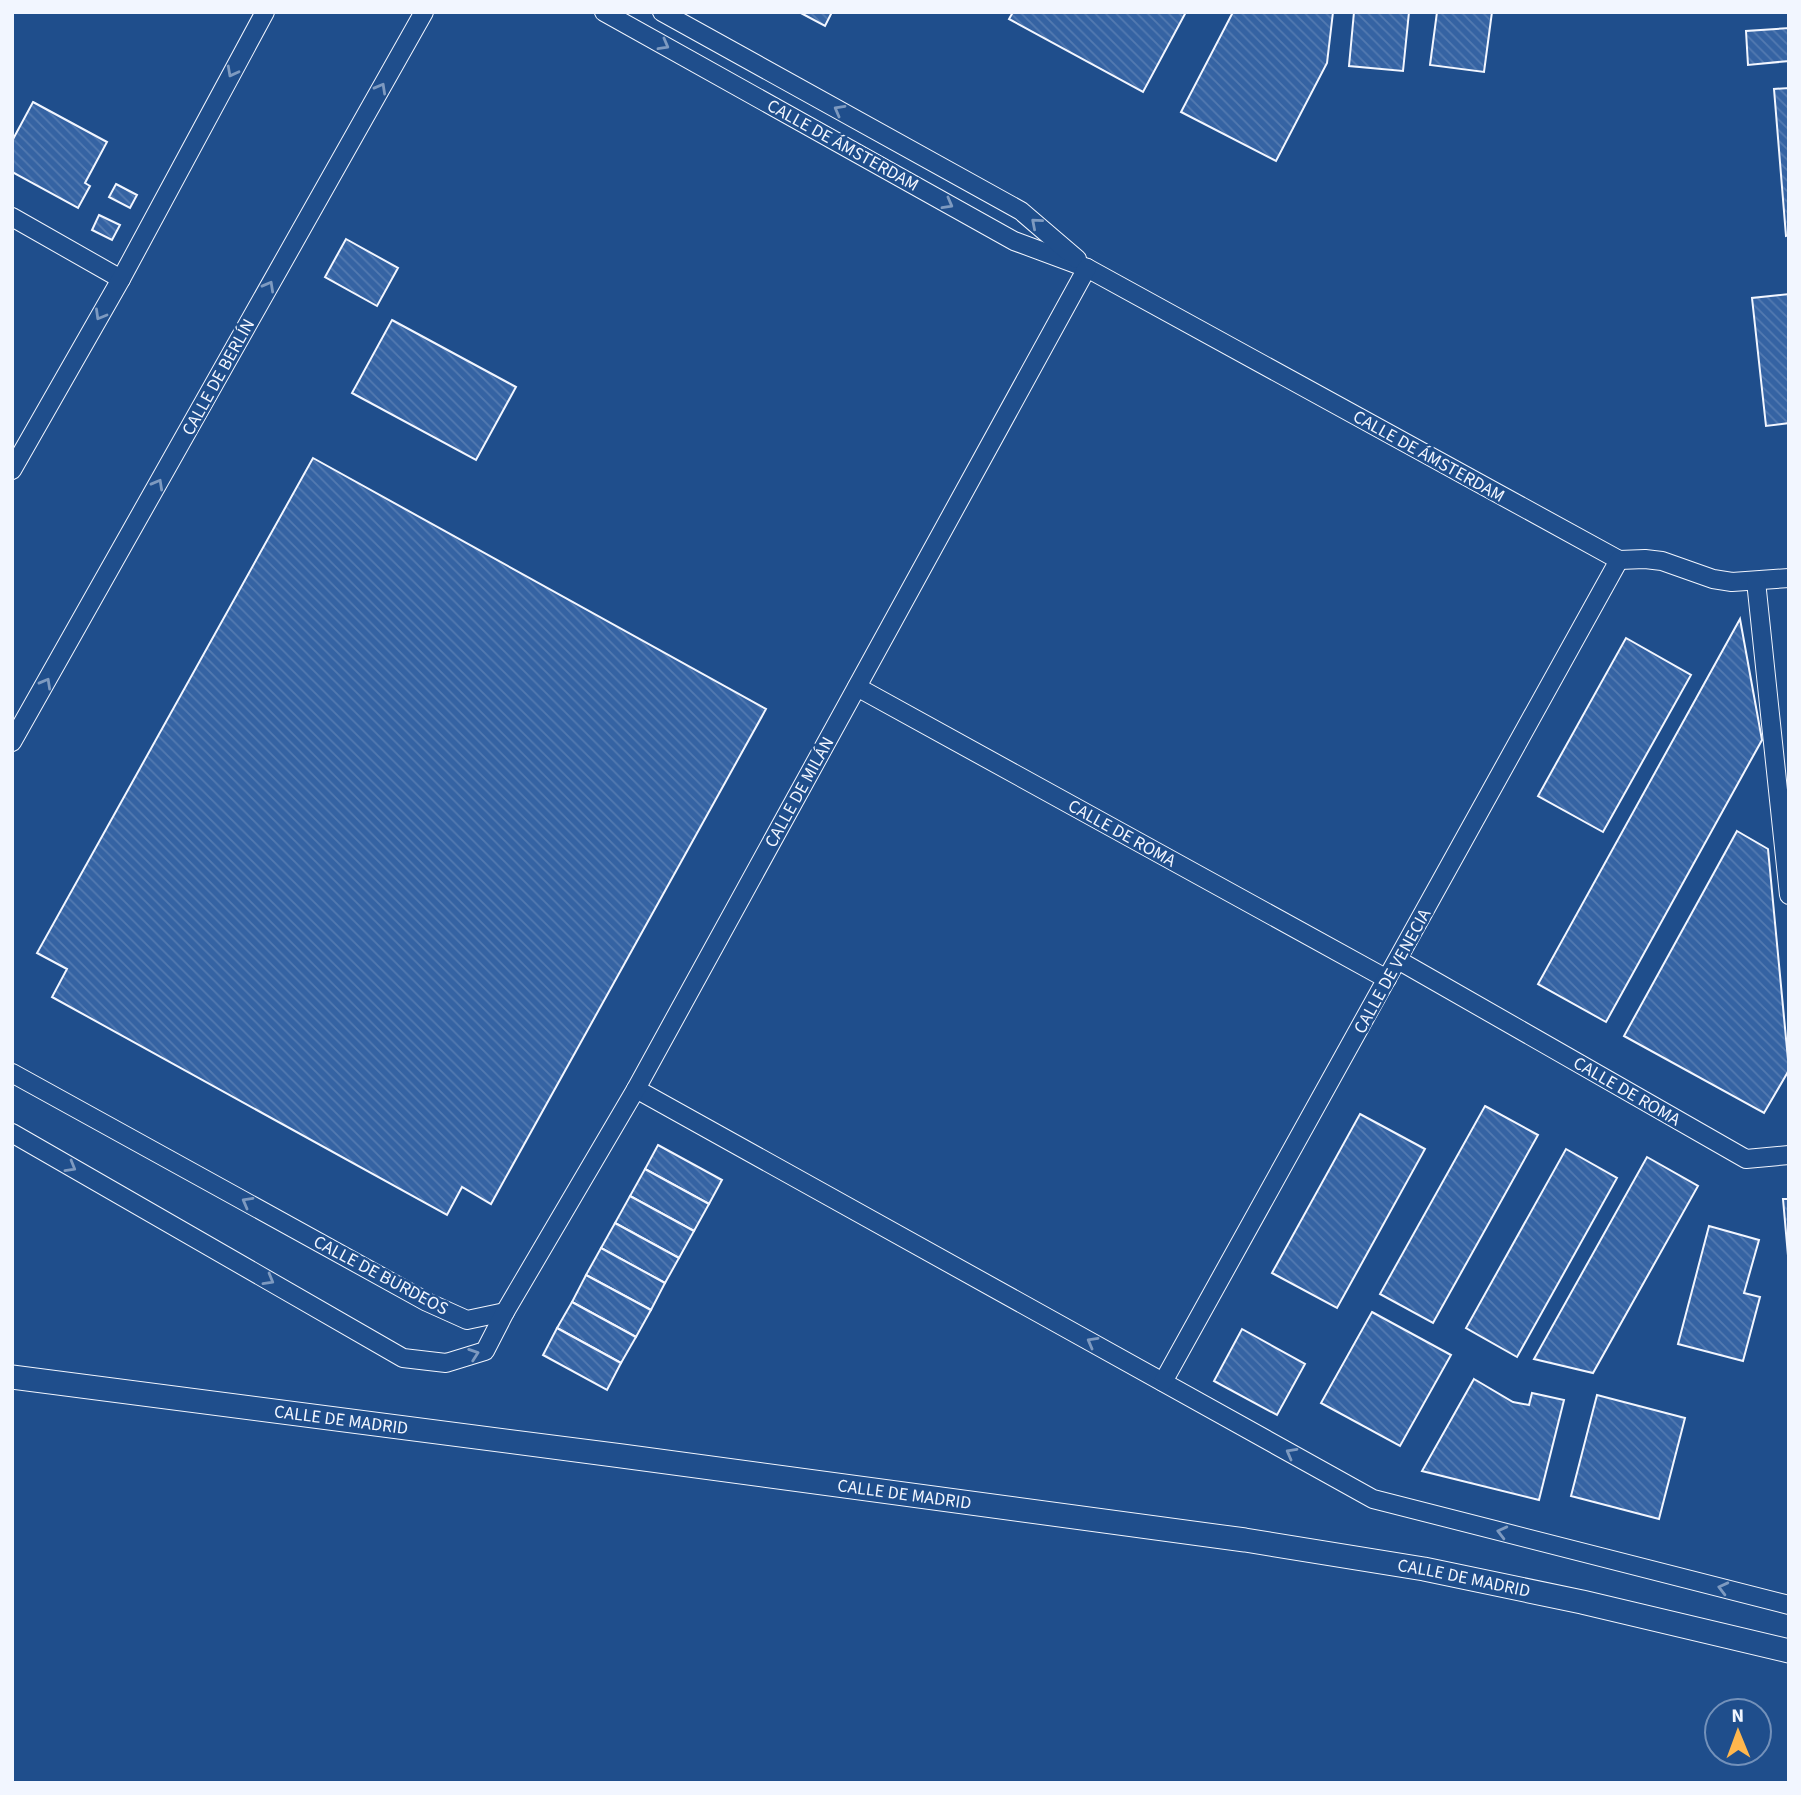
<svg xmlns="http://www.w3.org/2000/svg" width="1801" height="1795" viewBox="0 0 1801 1795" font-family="'Source Sans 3',sans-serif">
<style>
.building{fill:url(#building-back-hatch);stroke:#f2f6ff;stroke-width:2}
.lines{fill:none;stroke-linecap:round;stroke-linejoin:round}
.minor-casing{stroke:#f2f6ff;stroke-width:20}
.tertiary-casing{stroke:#f2f6ff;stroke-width:25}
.minor{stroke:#1f4e8c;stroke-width:18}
.tertiary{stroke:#1f4e8c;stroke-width:23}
.oneway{stroke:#7e9ac0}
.labels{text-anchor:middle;stroke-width:5;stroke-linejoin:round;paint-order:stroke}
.street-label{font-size:18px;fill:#f2f6ff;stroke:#1f4e8c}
</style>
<defs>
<pattern id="building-back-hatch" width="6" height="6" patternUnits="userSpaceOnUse" patternTransform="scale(1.75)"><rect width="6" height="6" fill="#3563a3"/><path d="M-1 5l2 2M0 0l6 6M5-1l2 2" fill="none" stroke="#537ab1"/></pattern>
</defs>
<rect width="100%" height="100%" fill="#1f4e8c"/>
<!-- building -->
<g class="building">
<polygon points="799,12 832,12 825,26"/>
<polygon points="1013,12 1186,12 1143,92 1009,19"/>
<polygon points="1233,12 1333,12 1327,63 1276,161 1181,112"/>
<polygon points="1354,12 1409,12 1403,71 1349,66"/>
<polygon points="1437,12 1492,12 1484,72 1430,65"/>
<polygon points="1789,28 1789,61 1748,65 1746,31"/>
<polygon points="1789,88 1789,235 1786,236 1774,89"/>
<polygon points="33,102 107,142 85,183 90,186 78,208 12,172 12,141"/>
<polygon points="116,184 137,195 130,208 109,197"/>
<polygon points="99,215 120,225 112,240 92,230"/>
<polygon points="346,239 398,268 377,306 325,277"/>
<polygon points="1789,294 1789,423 1766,426 1752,298"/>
<polygon points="392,320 516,387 476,460 352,393"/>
<polygon points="313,458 766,709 491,1204 462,1187 447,1215 52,997 67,969 37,953"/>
<polygon points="1740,619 1762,740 1606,1022 1538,984"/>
<polygon points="1626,638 1691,675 1603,832 1538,796"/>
<polygon points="1737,831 1768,849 1789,1070 1764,1113 1624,1036"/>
<polygon points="1485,1106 1538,1135 1433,1323 1380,1294"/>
<polygon points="1360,1114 1425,1149 1337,1308 1272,1273"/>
<polygon points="658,1145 722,1180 709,1204 645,1169"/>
<polygon points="1566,1149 1617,1178 1517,1357 1466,1328"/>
<polygon points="1647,1157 1698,1186 1593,1373 1534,1359"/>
<polygon points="645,1169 709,1204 694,1231 630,1196"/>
<polygon points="630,1196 694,1231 679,1258 615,1223"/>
<polygon points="1783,1199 1789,1199 1789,1267"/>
<polygon points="615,1223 679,1258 665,1283 601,1248"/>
<polygon points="1709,1226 1759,1240 1744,1293 1760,1297 1743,1361 1678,1344"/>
<polygon points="601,1248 665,1283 651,1310 586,1275"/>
<polygon points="586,1275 651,1310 636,1337 572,1302"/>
<polygon points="572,1302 636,1337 621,1363 557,1328"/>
<polygon points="1372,1312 1451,1355 1400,1446 1321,1403"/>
<polygon points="557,1328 621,1363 607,1390 543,1355"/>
<polygon points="1242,1329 1305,1364 1277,1415 1214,1381"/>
<polygon points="1474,1379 1513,1402 1529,1405 1532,1393 1564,1400 1539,1500 1422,1471"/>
<polygon points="1597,1395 1685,1418 1659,1519 1571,1496"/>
</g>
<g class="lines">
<!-- minor casing -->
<g class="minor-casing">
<g id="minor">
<polyline points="604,12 1014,241 1087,268 1619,560 1645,559 1662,561 1713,579 1732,582 1789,578"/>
<polyline points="662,12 1021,211 1077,259"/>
<polyline points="12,217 121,279"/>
<polyline points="12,470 121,279 265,12"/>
<polyline points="1756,581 1789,895"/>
<polyline points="857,687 1387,979"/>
<polyline points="12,742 424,12"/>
<polyline points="1398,960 1746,1159 1789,1155"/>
<polyline points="12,1073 427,1302 467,1320 505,1312"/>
<polyline points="636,1089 1373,1499 1789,1605"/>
<polyline points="12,1133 403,1358 446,1363 485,1351 505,1312 636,1089 1087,268"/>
<polyline points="1163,1382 1619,560"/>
</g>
</g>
<!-- tertiary casing -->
<g class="tertiary-casing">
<g id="tertiary">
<path id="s1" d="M12 1377 622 1456 1245 1540 1424 1569 1582 1602 1789 1651"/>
</g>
</g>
<!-- minor -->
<use href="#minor" class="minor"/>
<!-- tertiary -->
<use href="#tertiary" class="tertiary"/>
</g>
<!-- one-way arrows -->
<defs><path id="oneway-chevron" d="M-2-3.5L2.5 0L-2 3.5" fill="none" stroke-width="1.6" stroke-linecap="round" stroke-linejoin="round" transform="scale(1.75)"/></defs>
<g class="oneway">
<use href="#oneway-chevron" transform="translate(664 45) rotate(29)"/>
<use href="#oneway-chevron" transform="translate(232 72) rotate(118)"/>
<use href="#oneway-chevron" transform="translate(381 88) rotate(-61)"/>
<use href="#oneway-chevron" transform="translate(839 110) rotate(-151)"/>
<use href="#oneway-chevron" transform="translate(948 204) rotate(29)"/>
<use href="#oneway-chevron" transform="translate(1036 223) rotate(-139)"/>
<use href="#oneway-chevron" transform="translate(269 286) rotate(-61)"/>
<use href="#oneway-chevron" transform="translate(100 315) rotate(120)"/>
<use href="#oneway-chevron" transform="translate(158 484) rotate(-61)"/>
<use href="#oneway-chevron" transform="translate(46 683) rotate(-61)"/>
<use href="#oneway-chevron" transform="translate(71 1167) rotate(30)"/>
<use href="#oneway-chevron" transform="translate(247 1202) rotate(-151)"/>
<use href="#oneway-chevron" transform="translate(269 1280) rotate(30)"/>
<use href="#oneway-chevron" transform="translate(1092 1342) rotate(-151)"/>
<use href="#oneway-chevron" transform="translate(474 1354) rotate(-19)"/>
<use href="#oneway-chevron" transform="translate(1291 1453) rotate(-151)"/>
<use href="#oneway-chevron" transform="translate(1502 1532) rotate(-166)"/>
<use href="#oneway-chevron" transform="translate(1723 1588) rotate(-166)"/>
</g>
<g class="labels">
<!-- street labels -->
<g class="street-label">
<text transform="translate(843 145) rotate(29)" y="6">CALLE DE ÁMSTERDAM</text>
<text transform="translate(218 377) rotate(-61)" y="6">CALLE DE BERLÍN</text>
<text transform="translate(1429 456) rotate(29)" y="6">CALLE DE ÁMSTERDAM</text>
<text transform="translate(799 792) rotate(-61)" y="6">CALLE DE MILÁN</text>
<text transform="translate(1122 833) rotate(29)" y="6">CALLE DE ROMA</text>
<text transform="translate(1392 971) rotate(-61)" y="6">CALLE DE VENECIA</text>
<text transform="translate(1627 1091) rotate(30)" y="6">CALLE DE ROMA</text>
<text transform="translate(381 1275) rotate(28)" y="6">CALLE DE BURDEOS</text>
<text dy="6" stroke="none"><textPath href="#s1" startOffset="332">CALLE DE MADRID</textPath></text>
<text dy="6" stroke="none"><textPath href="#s1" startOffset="900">CALLE DE MADRID</textPath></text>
<text dy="6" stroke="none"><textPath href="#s1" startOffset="1466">CALLE DE MADRID</textPath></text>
</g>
</g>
<!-- border -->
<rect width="1801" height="1795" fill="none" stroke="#f2f6ff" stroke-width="28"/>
<!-- north arrow -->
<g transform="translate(1738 1732) rotate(359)"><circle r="33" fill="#1f4e8c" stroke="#7391ba" stroke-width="2"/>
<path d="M0-5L12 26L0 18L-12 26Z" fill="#ffb74d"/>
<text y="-10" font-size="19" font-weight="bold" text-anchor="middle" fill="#f2f6ff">N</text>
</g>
</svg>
